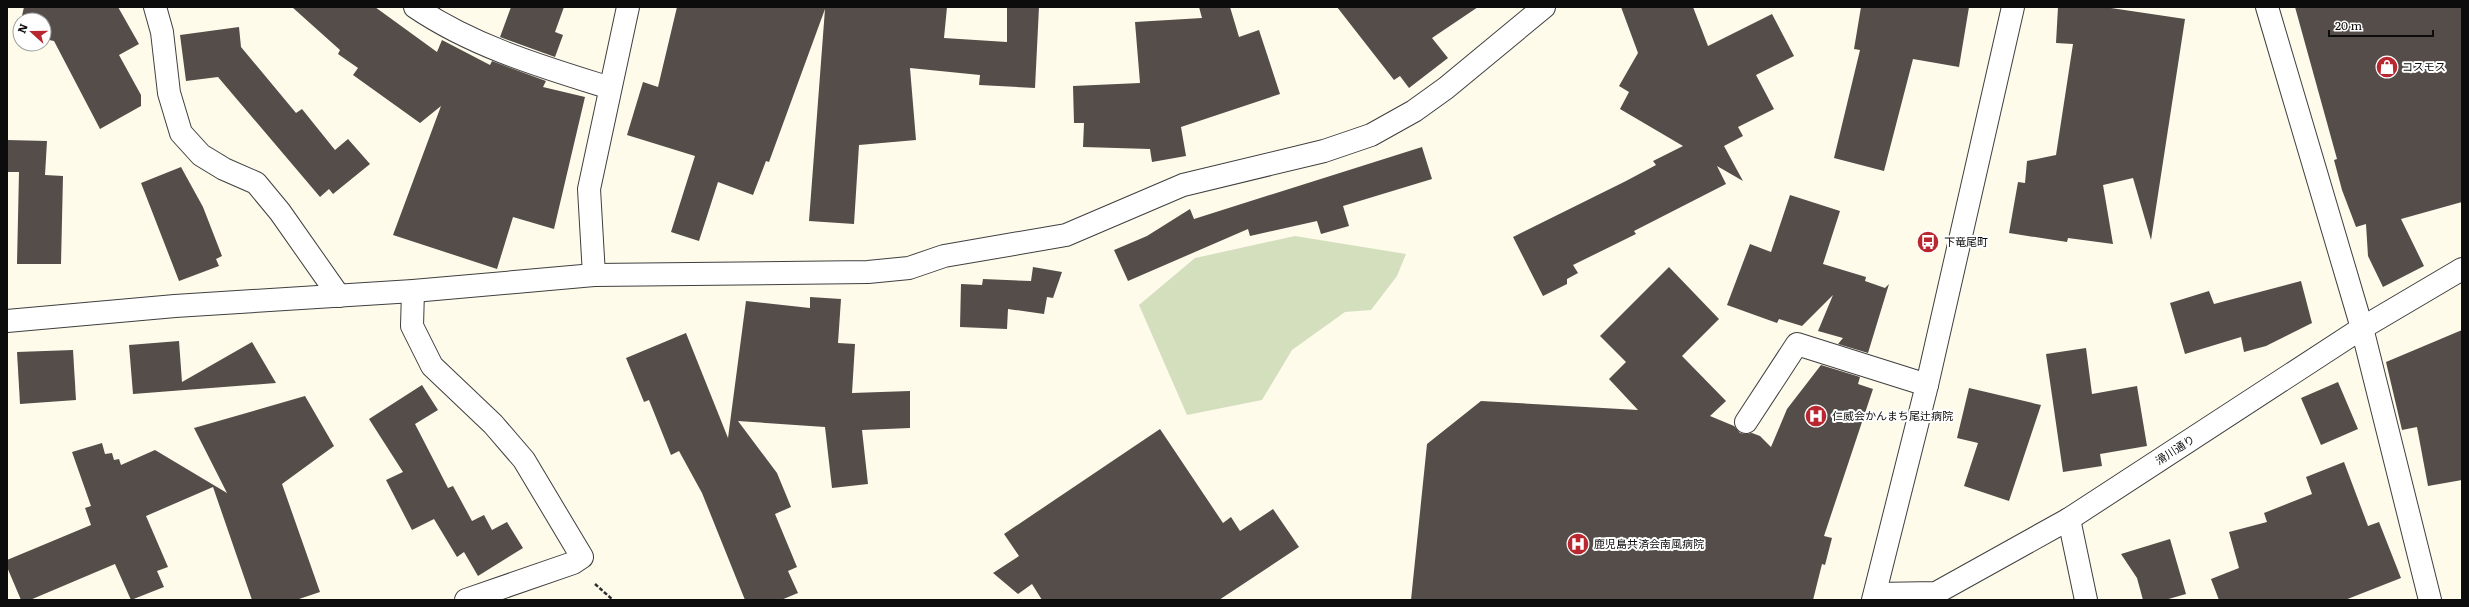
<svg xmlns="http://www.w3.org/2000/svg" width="2469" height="607" viewBox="0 0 2469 607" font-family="Literata,'Noto Sans JP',serif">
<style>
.cemetery{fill:#d4dfbe}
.building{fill:#544d49}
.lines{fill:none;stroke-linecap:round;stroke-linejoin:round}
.minor-casing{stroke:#3f3f3f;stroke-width:24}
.path{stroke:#2e2e2e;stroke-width:2.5;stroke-dasharray:4 2;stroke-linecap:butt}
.minor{stroke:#fff;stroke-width:22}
.labels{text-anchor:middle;stroke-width:4;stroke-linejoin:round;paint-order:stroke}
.poi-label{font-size:11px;fill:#0c0c0c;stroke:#fff;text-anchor:start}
.street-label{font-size:11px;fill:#0c0c0c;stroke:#fff}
</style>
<rect width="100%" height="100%" fill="#fefbeb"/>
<!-- cemetery -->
<polygon class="cemetery" points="1295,236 1406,254 1397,276 1371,310 1345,312 1292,350 1262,400 1187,415 1139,305 1195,258"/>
<!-- building -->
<g class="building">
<polygon points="24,7 118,7 139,44 119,55 141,95 141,106 100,129 54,41 44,39 44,20 21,20"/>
<polygon points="292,7 375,7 437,52 442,40 490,65 492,61 546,81 543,87 585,97 554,229 513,217 497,269 393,235 441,106 420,123 353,75 358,68 338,54 340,50"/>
<polygon points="511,7 564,7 555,32 563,35 555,57 500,37"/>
<polygon points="677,7 947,7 944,38 1007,42 1007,7 1039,7 1035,88 979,85 980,75 910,68 916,140 859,145 854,224 809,221 825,9 769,162 766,161 753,195 718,182 699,241 671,232 695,156 627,135 643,82 658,87"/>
<polygon points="1199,7 1230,7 1239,37 1259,30 1280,94 1181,127 1186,156 1152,162 1150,149 1083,147 1084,123 1074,123 1073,86 1140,83 1135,22 1202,18"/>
<polygon points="1337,7 1478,7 1432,38 1448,58 1409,88 1400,76 1394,80"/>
<polygon points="1621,7 1693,7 1708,46 1772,14 1794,56 1756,75 1774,109 1738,127 1743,136 1724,146 1743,181 1717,166 1726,184 1634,231 1636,234 1573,265 1578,273 1567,279 1567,284 1543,296 1513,237 1626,181 1656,165 1653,161 1683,146 1620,109 1629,92 1619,86 1638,53"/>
<polygon points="1861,7 1969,7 1959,67 1913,59 1884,171 1834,158 1860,50 1854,49"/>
<polygon points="2058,7 2111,8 2185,19 2151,240 2133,178 2103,185 2113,244 2068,238 2067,242 2009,233 2018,182 2025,183 2027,161 2056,155 2073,44 2056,43"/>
<polygon points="2295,7 2462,7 2462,202 2401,219 2424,266 2383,287 2368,256 2366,224 2356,227 2342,190 2334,160 2337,159"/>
<polygon points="239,27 241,47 296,113 302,109 335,150 348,139 370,164 333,194 329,189 320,197 218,77 186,81 180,35"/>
<polygon points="7,140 47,141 45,175 63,176 61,264 17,264 19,172 7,172"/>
<polygon points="1422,147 1432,179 1343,206 1349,226 1321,234 1317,221 1250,236 1248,229 1128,281 1114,250 1147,236 1190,209 1194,219"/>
<polygon points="181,167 203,207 222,256 216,259 219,266 179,281 141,183"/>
<polygon points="1790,195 1840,211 1823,264 1866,277 1865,281 1885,288 1889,284 1868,353 1838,344 1843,338 1818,331 1833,295 1802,326 1779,319 1777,323 1727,305 1750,244 1771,252"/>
<polygon points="1033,267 1062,272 1053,298 1047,297 1044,314 1008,309 1007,329 960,327 961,284 982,285 983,279 1031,281"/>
<polygon points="1669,267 1719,319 1682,356 1726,401 1710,416 1734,426 1740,433 1746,434 1752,433 1760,436 1771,447 1787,409 1821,365 1860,377 1858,384 1873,389 1824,536 1832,538 1825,565 1822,564 1813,600 1411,600 1427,444 1481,401 1638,410 1609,379 1626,362 1600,336"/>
<polygon points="2301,281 2312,323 2266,346 2244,352 2241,337 2185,354 2170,303 2209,291 2214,304"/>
<polygon points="810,297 841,299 838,343 855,344 852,393 910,391 910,428 862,430 868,484 832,488 825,427 738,421 777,473 791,507 775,514 797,567 788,571 798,593 781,600 745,600 702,493 679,451 671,455 649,400 644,402 626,358 686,333 728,438 746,301 810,308"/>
<polygon points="2462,330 2462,480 2428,486 2417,427 2402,430 2386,362"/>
<polygon points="179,341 182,382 252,342 276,383 133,394 129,345"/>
<polygon points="2086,348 2092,394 2137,386 2147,446 2100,454 2102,466 2063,472 2046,354"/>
<polygon points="73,350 76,400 20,404 17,352"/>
<polygon points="2338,382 2358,429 2321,445 2301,398"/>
<polygon points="422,385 438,410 415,424 448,488 453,486 472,521 484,515 492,530 507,522 523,548 478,576 464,552 457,557 434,519 412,530 386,480 403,472 369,419"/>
<polygon points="1969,388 2041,405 2009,501 1964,486 1978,443 1957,438"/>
<polygon points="305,396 334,446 282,484 320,592 296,600 252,600 213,487 146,516 168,567 157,571 164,587 131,600 115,564 30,600 21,600 7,567 7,560 91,525 85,508 91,506 72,452 102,443 105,454 112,453 114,460 119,459 121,465 155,450 227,493 194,428"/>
<polygon points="1160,429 1223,523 1231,517 1240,531 1273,509 1299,547 1219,600 1042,600 1032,584 1018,594 993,573 1019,556 1004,534"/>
<polygon points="2344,462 2368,526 2379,522 2401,578 2345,600 2219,600 2211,579 2239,568 2229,532 2267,522 2264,513 2312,494 2306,477"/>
<polygon points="2170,539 2186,594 2165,600 2143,600 2137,578 2121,554"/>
</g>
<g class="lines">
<!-- minor casing -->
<g class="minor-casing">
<g id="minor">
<polyline points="155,7 162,32 169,93 181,133 201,155 224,169 256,183 280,212 339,296"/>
<path d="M415 7C474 47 543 67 610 88"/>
<polyline points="2267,7 2362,328 2430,600"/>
<polyline points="594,275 589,189 628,7"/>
<polyline points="413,291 412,326 432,366 493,424 524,460 582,557 573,563 466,600"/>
<polyline points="7,321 175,306 413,291 594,275 868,272 909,268 944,256 1066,235 1183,185 1324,151 1371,135 1414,111 1446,88 1544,7"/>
<polyline points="1746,422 1797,344 1927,385"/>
<polyline points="2069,519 2086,600"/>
<polyline points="1876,594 1936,593 2069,519 2362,328 2462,269"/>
<polyline points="1873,600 1927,385 2013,7"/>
</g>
</g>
<!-- path -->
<polyline class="path" points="595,584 613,600"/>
<!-- minor -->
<use href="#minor" class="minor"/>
</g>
<!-- icons -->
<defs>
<g id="shop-disc" transform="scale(1.15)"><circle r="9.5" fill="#b82831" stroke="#fff"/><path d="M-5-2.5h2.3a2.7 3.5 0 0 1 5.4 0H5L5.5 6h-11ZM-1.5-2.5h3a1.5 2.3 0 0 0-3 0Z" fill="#fff"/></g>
<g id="bus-disc" transform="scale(1.15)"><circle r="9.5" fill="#b82831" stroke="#fff"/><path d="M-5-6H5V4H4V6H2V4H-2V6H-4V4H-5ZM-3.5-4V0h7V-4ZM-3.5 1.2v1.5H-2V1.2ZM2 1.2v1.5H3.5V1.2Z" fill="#fff"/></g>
<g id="hospital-disc" transform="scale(1.15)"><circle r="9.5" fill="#b82831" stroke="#fff"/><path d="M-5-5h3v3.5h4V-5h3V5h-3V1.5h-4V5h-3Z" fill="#fff"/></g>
</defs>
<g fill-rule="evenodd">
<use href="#shop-disc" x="2387" y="67"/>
<use href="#bus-disc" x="1928" y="242"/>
<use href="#hospital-disc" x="1816" y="416"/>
<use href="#hospital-disc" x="1578" y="544"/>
</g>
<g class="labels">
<!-- poi labels -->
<g class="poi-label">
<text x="2402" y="71">コスモス</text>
<text x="1944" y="246">下竜尾町</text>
<text x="1832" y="420">仁威会かんまち尾辻病院</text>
<text x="1594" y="548">鹿児島共済会南風病院</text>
</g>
<!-- street labels -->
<g class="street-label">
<text transform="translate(2175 450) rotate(-33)" y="4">滑川通り</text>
</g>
</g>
<!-- border -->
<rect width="2469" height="607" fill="none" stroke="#0c0c0c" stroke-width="16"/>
<!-- north arrow -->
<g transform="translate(32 32) rotate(291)"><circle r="19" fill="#ffffff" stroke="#9e9e9e"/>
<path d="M0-3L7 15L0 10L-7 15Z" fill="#b82831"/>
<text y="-6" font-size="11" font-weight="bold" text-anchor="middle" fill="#0c0c0c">N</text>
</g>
<!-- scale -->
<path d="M2329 30v6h104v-6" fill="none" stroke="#0c0c0c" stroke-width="2"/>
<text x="2335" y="30" font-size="12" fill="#0c0c0c" stroke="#ffffff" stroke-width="3" paint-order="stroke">20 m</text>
</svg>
